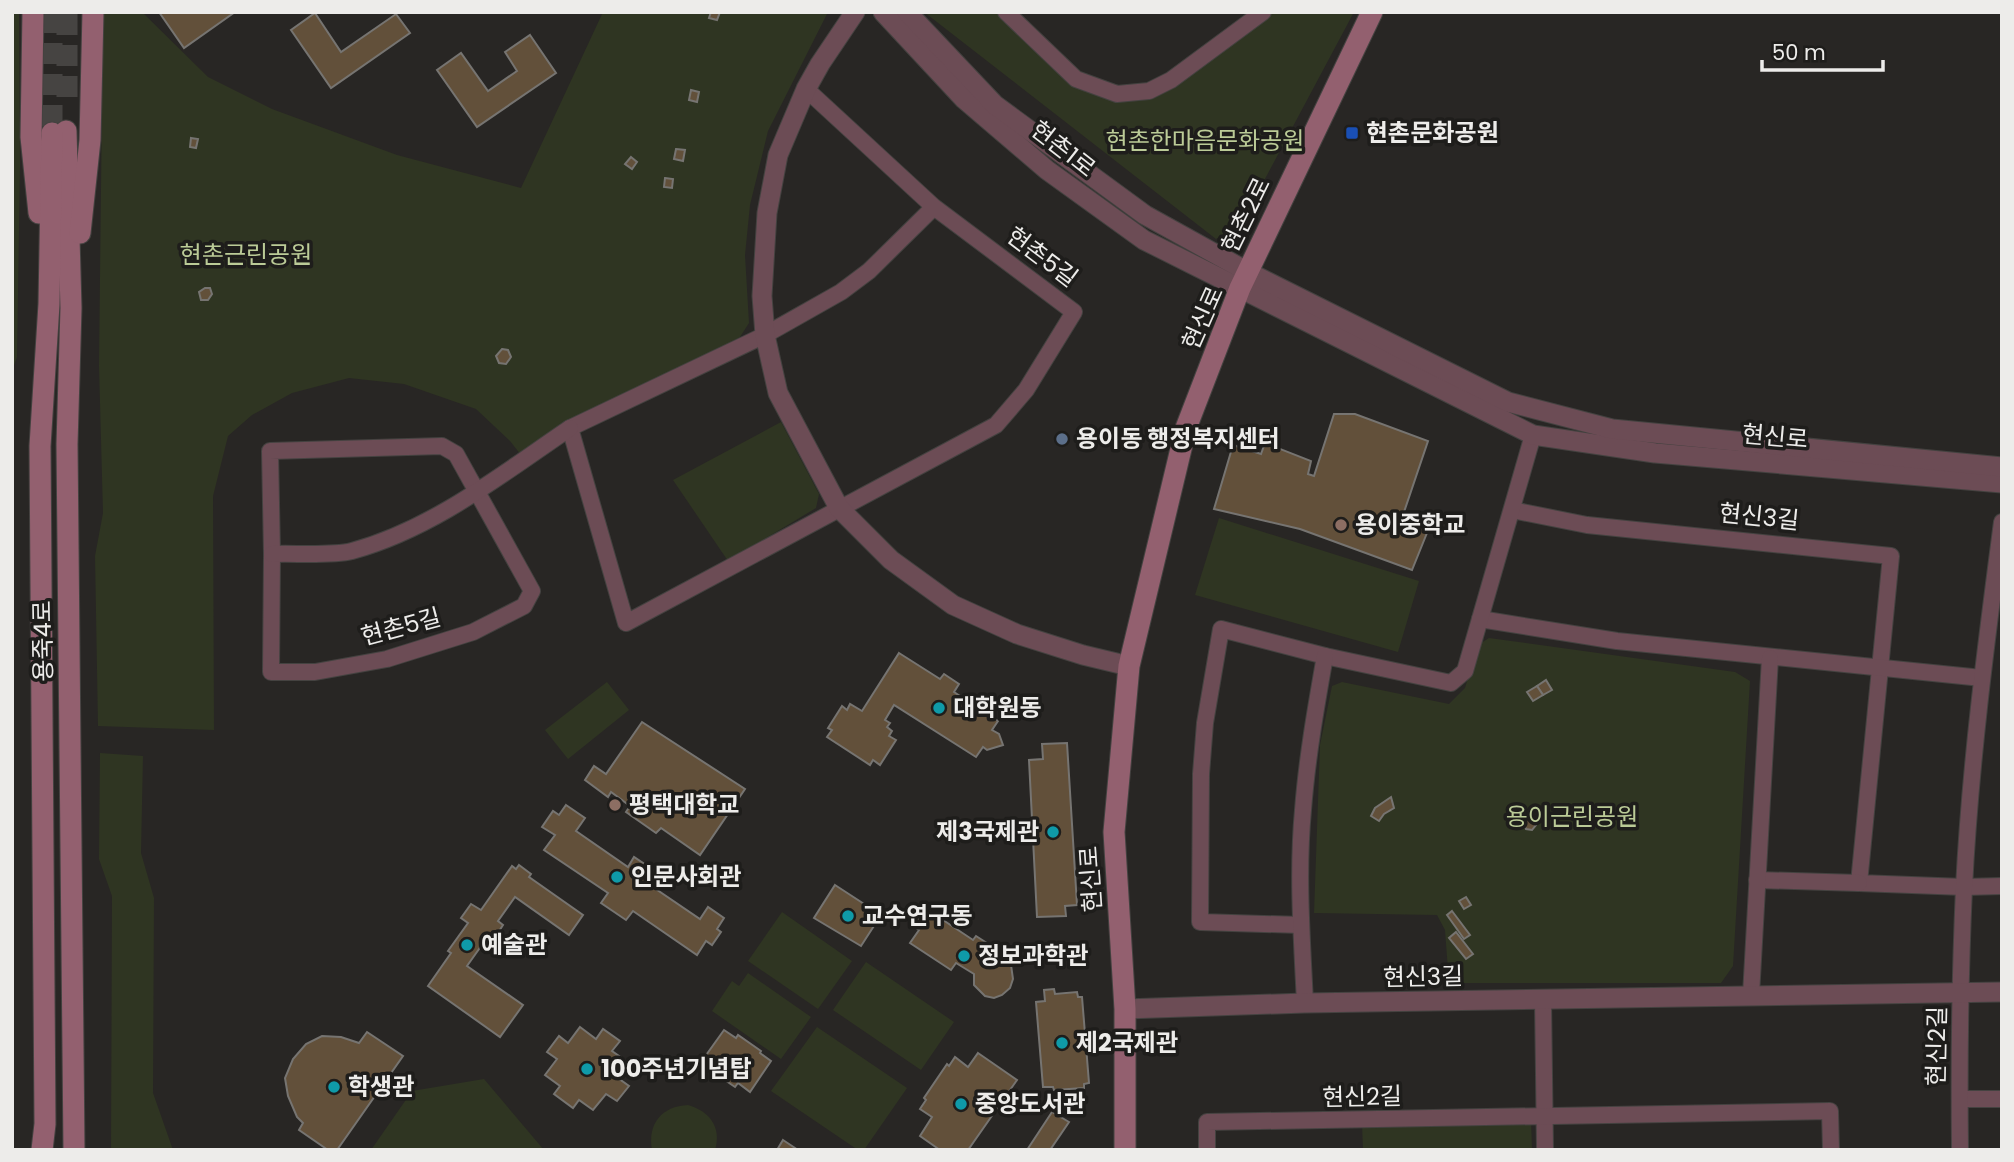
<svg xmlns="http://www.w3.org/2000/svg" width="2014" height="1162" viewBox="0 0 2014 1162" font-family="Poppins,'Noto Sans KR',sans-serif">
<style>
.green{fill:#2f3522}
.building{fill:#62503a;stroke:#767471;stroke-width:2}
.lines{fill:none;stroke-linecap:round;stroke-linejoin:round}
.secondary-tunnel{stroke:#464442;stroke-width:21;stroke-dasharray:21 10;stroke-linecap:butt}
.minor-casing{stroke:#444240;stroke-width:18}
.tertiary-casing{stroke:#444240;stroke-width:21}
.secondary-casing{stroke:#444240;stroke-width:23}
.minor{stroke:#6c4c55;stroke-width:16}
.tertiary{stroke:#6c4c55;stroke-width:19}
.secondary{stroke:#93606f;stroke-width:21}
.transit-dot{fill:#1a4fb4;stroke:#1e1d1b;stroke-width:2.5}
.service-dot{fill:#5c6f8a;stroke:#1e1d1b;stroke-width:2.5}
.education-dot{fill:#8d6e63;stroke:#1e1d1b;stroke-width:2.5}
.culture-dot{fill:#0f9aa8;stroke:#1e1d1b;stroke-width:2.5}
.labels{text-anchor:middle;stroke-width:7;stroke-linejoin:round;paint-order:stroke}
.poi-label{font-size:24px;font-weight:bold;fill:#edecea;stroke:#1e1d1b;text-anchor:start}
.park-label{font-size:24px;fill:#bbcb97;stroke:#1e1d1b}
.street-label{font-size:24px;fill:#edecea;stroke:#1e1d1b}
</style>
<rect width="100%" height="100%" fill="#282624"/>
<!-- green -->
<g class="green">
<polygon points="12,12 19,12 20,165 17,357 12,371"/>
<polygon points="103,12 142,12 208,77 272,109 397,155 521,188 603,12 828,12 768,131 750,205 745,255 749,323 740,337 521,455 510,441 476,409 404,384 349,378 292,393 252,415 228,436 213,496 214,730 98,726 95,556 103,513 99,366"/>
<polygon points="924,12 1008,12 1075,79 1146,91 1263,12 1354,12 1243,220 1216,239"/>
<polygon points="781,422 819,494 816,508 728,561 673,480"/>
<polygon points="1219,518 1419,581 1398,652 1195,595"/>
<polygon points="1489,638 1735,672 1750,681 1733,966 1721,983 1449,983 1445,930 1437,915 1314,913 1320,745 1332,686 1342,682 1449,704 1465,688 1478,645"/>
<polygon points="607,682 629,710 568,759 545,730"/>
<polygon points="100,753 143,756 141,853 154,898 153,1093 173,1150 111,1150 112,896 99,859"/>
<polygon points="782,912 852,961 818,1009 748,961"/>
<polygon points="866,962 954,1022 921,1070 833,1010"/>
<polygon points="748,973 811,1017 781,1059 712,1011 732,981 739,986"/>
<polygon points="817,1027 907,1088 864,1150 858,1150 771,1091"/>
<polygon points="484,1079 544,1150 371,1150 412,1091"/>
<path d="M688 1105C709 1111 722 1127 715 1150H652C647 1124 662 1106 688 1105Z"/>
<polygon points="1531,1120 1532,1150 1363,1150 1362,1124"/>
</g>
<!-- building -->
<g class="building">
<polygon points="159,12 235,12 184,48"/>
<polygon points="711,12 720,12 717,20 709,18"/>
<polygon points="315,13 341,52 396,14 410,33 331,88 291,30"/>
<polygon points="530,35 556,73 477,127 437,70 461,53 488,91 517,71 505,52"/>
<polygon points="691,90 699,92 697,102 689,100"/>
<polygon points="191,138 198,139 196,148 190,147"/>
<polygon points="676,149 685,150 683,161 674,159"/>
<polygon points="631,157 637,162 632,169 625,164"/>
<polygon points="665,178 673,179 672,188 664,187"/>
<polygon points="205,288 210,288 212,294 208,300 201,300 199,292"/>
<polygon points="502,349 508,350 511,357 506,364 499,363 496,356"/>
<polygon points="1334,414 1355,414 1428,441 1403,515 1431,523 1412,570 1300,529 1214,509 1233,445 1261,454 1265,443 1311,461 1308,474 1314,476"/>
<polygon points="899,653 940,679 944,674 959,684 954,692 998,721 992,730 999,734 1003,745 987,750 983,747 976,757 894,705 885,720 890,723 887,727 892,731 889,736 896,740 880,765 873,760 870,765 827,737 832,730 828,728 842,706 847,710 850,704 862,711"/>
<polygon points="1546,680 1552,690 1543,695 1537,686"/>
<polygon points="1537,686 1543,695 1533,701 1527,692"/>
<polygon points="642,722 745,789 700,855 661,828 656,833 626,812 630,806 611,792 608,797 585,780 594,766 606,774"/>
<polygon points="1067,743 1077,905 1065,906 1066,916 1037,917 1029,760 1043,759 1042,744"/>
<polygon points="1391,797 1394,808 1384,814 1379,821 1371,816 1375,808"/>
<polygon points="566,805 585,818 576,831 628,867 634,857 655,871 647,883 700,919 708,907 724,918 717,929 721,932 712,945 706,941 697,955 633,911 626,920 601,903 608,893 544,850 555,835 542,827 553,811 559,815"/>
<polygon points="1527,818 1534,820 1536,825 1532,830 1526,829 1523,822"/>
<polygon points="519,865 531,874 529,877 583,915 569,935 515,897 498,921 503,925 494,939 489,935 467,966 523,1005 500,1037 428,986 451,953 448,951 468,923 461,918 471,904 481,910 512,866 516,869"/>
<polygon points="835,885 881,915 861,946 814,918"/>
<polygon points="1466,897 1471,905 1464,909 1459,901"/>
<polygon points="1452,911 1470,935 1464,939 1447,915"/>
<polygon points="931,912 973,940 976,936 990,945 988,948 1011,965 1013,979 1010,988 1002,995 994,998 985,996 974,985 974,974 956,963 951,970 910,943 919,930 913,926 922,913 928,917"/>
<polygon points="1456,932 1473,954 1466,959 1449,938"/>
<polygon points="1054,989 1055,994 1077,992 1078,997 1082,997 1089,1083 1084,1084 1084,1088 1054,1090 1053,1087 1043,1087 1036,1002 1045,1001 1044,990"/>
<polygon points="580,1027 596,1039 603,1029 620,1041 612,1051 629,1063 618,1078 629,1086 617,1101 606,1094 593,1110 579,1100 573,1108 554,1094 560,1086 545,1075 557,1059 547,1052 559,1036 568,1043"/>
<polygon points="724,1030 736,1038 738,1035 761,1051 760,1053 771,1061 750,1092 738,1083 735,1087 713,1072 717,1067 704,1058"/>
<polygon points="367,1032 403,1056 337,1150 328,1150 299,1130 303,1123 297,1117 288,1096 285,1078 293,1059 306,1044 322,1036 341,1037 359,1043"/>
<polygon points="978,1053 1017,1080 968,1150 940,1150 920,1136 932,1117 920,1109 926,1100 924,1098 947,1064 949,1066 955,1057 968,1067"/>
<polygon points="1052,1112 1069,1122 1050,1150 1027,1150"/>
<polygon points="783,1140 798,1150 777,1150"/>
</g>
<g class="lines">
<!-- secondary-tunnel -->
<g class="secondary-tunnel">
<polyline points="52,12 52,133"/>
<polyline points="67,97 67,12"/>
</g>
<!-- minor casing -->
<g class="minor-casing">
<g id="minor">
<polyline points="1006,12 1076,79 1117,94 1149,91 1171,80 1263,12"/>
<polyline points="806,89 934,207 1074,312 1026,390 996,425 626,623 570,428 765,335 841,292 869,271 934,207"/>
<polygon points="442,446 456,454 532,591 524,606 473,632 387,659 315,672 271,672 272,554 270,451"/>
<polyline points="1512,510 1587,525 1891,556 1859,883 1964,887 2002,886"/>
<path d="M272 554C295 553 332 556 352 551 433 529 502 474 570 428"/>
<polyline points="1480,619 1617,641 1982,678"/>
<polyline points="1757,880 1859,883"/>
<polyline points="1301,925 1200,922 1201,774 1205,723 1221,629 1325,656 1451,683 1465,671 1533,435"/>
<polyline points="1751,995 1770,658"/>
<polyline points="1543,999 1545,1150"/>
<path d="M1305 1003C1302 940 1297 874 1303 810 1307 758 1316 707 1325 656"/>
<polyline points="1960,1099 2002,1099"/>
<polyline points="1207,1150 1207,1122 1830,1111 1831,1150"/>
<path d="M1960 1150C1959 1063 1960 975 1964 888 1970 766 1986 644 2002 522"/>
</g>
</g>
<!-- tertiary casing -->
<g class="tertiary-casing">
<g id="tertiary">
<polyline points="855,12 820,64 806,89 778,155 767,213 762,296 765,335 778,393 839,508 891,560 953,605 1017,634 1083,655 1129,666"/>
<polyline points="883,12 964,99 1047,170 1144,240 1533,435 1655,453 2002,483"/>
<polyline points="907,12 995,105 1145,215 1248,272 1508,402 1612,429 2002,467"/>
<polyline points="1125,1009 1305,1003 2002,992"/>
</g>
</g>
<!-- secondary casing -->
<g class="secondary-casing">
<g id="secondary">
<polyline points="33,12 31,137 39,213"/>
<polyline points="66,131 71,308 67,444 74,1150"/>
<polyline points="80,233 90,140 93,12"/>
<polyline points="42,1150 45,1124 40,446 49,304 52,133"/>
<polyline points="1125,1150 1125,1009 1114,832 1129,666 1186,428 1240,288 1372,12"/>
</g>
</g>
<!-- minor -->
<use href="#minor" class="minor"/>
<!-- tertiary -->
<use href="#tertiary" class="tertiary"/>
<!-- secondary -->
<use href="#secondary" class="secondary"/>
</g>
<!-- markers -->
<rect class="transit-dot" x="1345" y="126" width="14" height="14" rx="3.5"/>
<circle class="service-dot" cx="1062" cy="439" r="7"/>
<g class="education-dot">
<circle cx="1341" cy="525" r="7"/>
<circle cx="615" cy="805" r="7"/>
</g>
<g class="culture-dot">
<circle cx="939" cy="708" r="7"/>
<circle cx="1053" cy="832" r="7"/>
<circle cx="617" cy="877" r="7"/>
<circle cx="848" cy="916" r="7"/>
<circle cx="467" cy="945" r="7"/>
<circle cx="964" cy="956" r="7"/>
<circle cx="1062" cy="1043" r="7"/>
<circle cx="587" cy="1069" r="7"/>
<circle cx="334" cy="1087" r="7"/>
<circle cx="961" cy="1104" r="7"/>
</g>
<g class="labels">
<!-- poi labels -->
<g class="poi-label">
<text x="1366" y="141">현촌문화공원</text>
<text x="1076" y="447">용이동 행정복지센터</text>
<text x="1355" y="533">용이중학교</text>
<text x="953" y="716">대학원동</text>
<text x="629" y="813">평택대학교</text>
<text x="1039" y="840" text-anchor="end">제3국제관</text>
<text x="631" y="885">인문사회관</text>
<text x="862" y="924">교수연구동</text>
<text x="481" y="953">예술관</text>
<text x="978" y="964">정보과학관</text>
<text x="1076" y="1051">제2국제관</text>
<text x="601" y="1077">100주년기념탑</text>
<text x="348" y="1095">학생관</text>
<text x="975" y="1112">중앙도서관</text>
</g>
<!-- park labels -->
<g class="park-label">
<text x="1205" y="149">현촌한마음문화공원</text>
<text x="246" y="263">현촌근린공원</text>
<text x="1572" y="825">용이근린공원</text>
</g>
<!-- street labels -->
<g class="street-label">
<text transform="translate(1063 149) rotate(38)" y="8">현촌1로</text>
<text transform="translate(1246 215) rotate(-64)" y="8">현촌2로</text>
<text transform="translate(1042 257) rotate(37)" y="8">현촌5길</text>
<text transform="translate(1203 318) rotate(-66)" y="8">현신로</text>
<text transform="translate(1775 437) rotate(5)" y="8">현신로</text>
<text transform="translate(1759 517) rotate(6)" y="8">현신3길</text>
<text transform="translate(401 627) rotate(-15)" y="8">현촌5길</text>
<text transform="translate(43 641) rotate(-91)" y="8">용죽4로</text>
<text transform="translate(1091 879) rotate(-94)" y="8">현신로</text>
<text transform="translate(1423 977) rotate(-1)" y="8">현신3길</text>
<text transform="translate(1937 1046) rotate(-89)" y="8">현신2길</text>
<text transform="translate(1362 1097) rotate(-1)" y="8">현신2길</text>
</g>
</g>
<!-- border -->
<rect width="2014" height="1162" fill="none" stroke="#edecea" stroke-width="28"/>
<!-- scale -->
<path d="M1762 60v10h121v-10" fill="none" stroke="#edecea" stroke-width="3.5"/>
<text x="1772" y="60" font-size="21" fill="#edecea" stroke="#1e1d1b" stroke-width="5" paint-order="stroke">50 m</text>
</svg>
